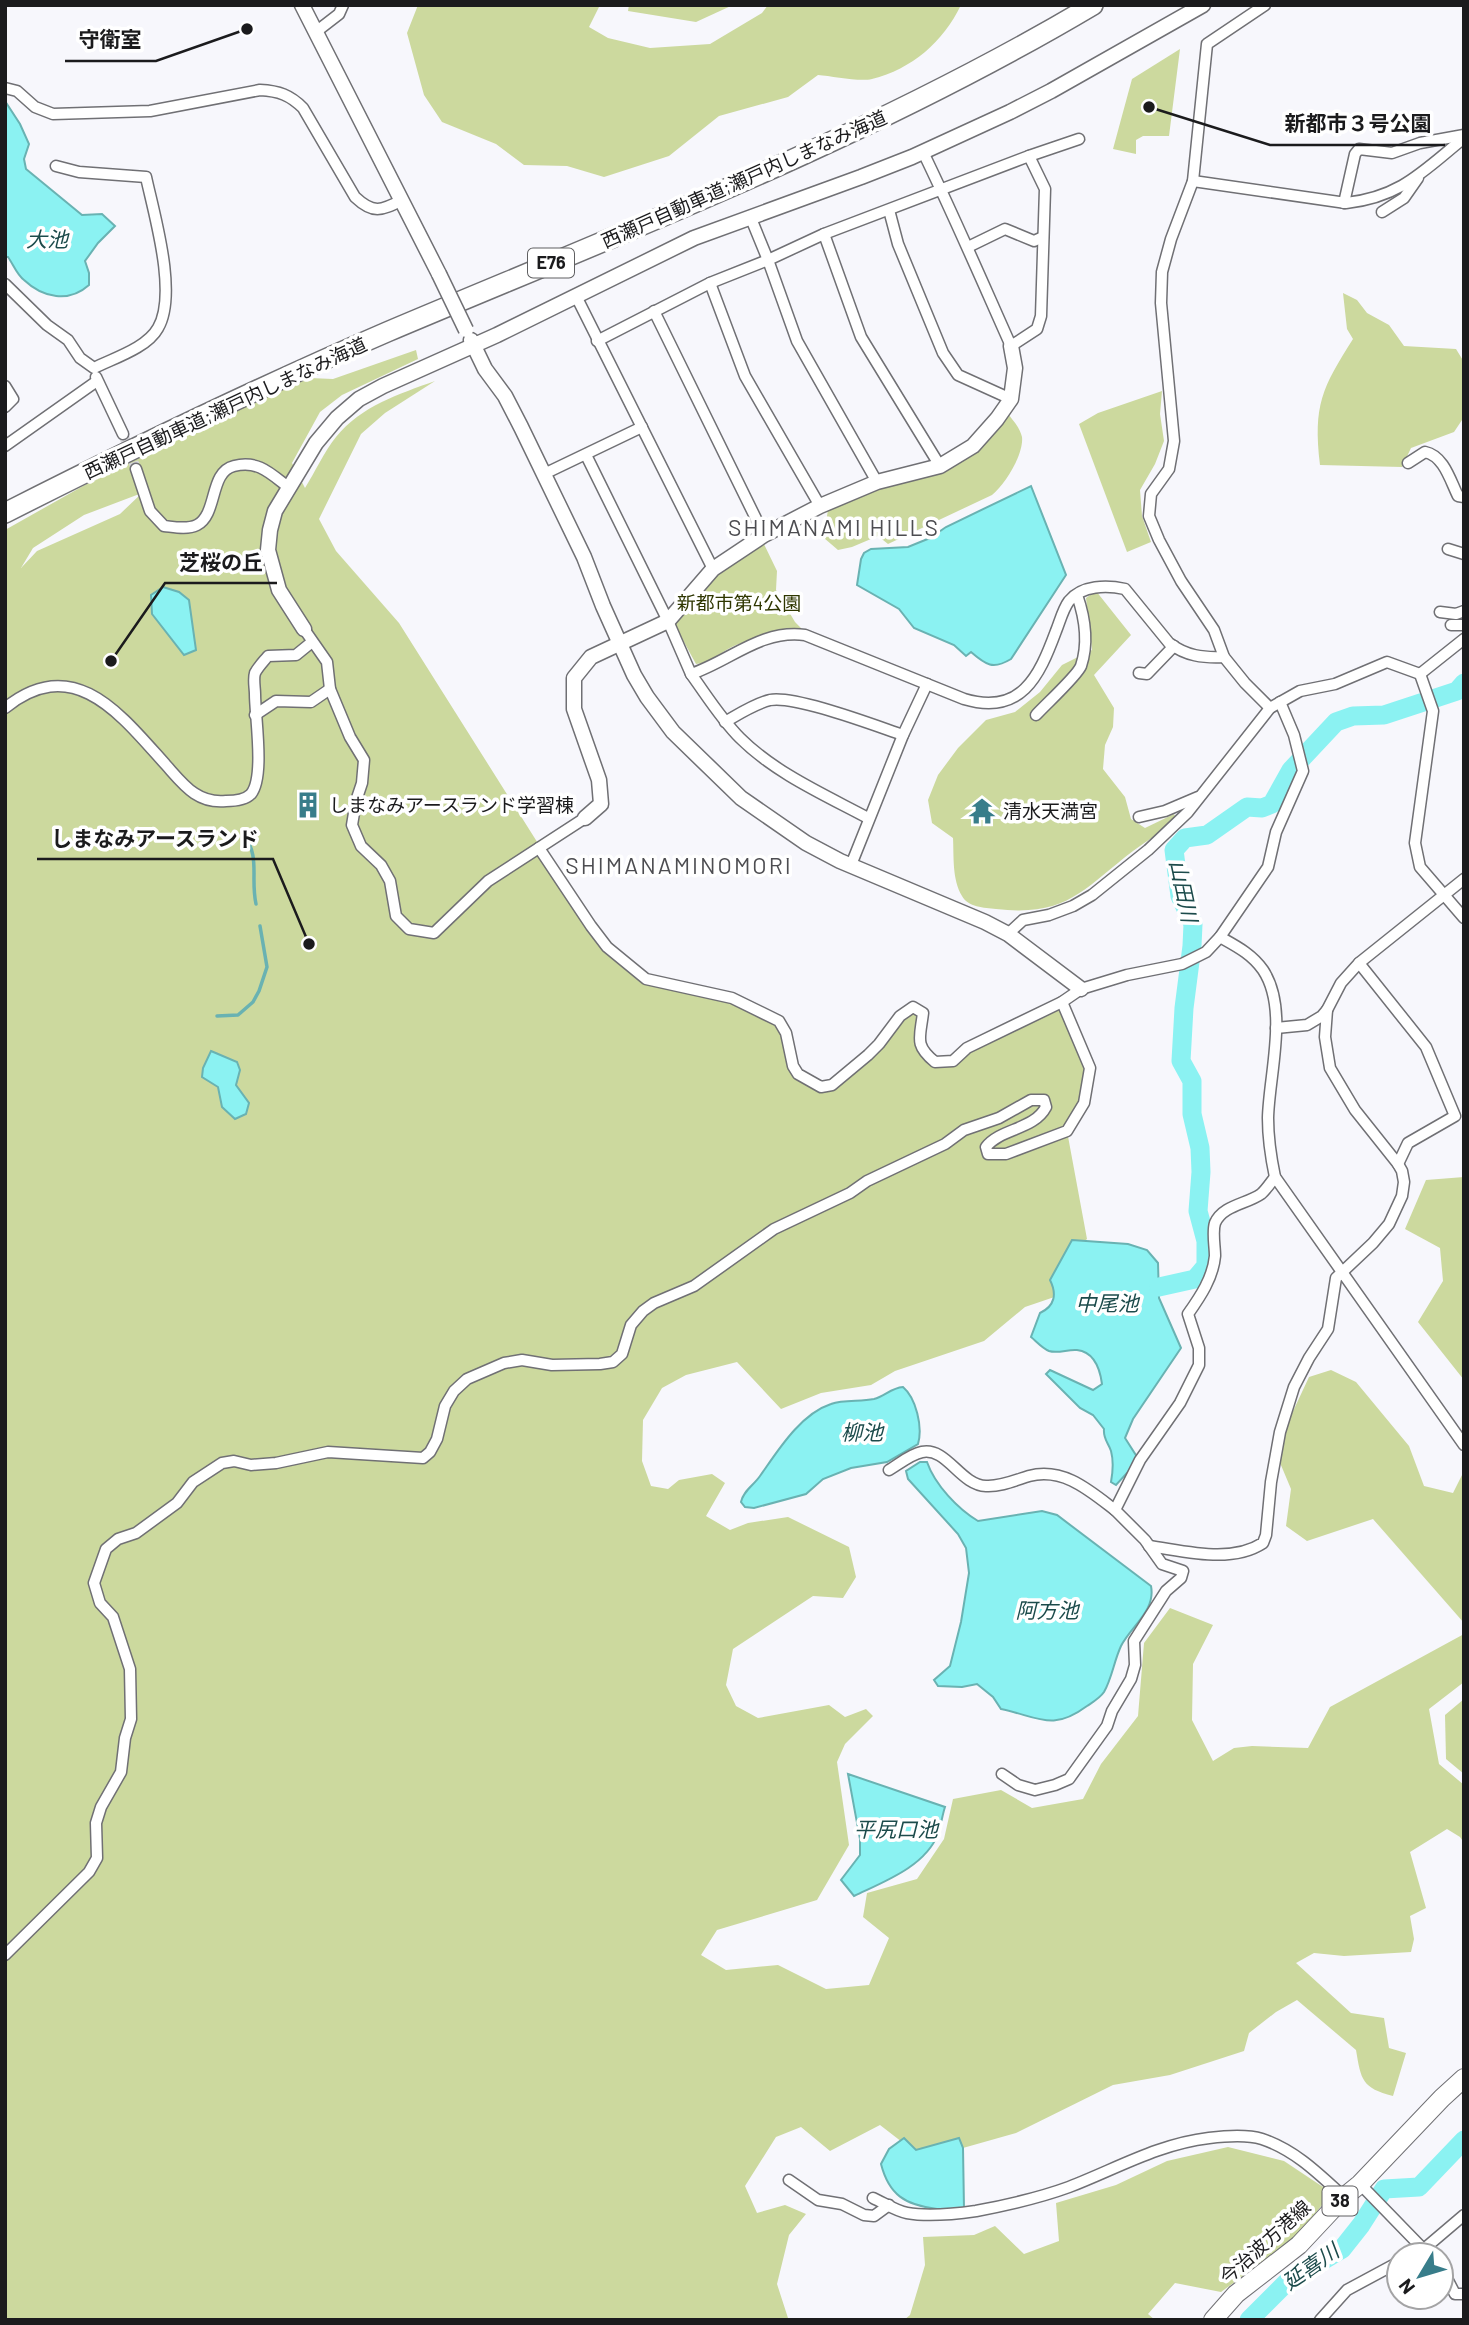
<svg xmlns="http://www.w3.org/2000/svg" width="1469" height="2325" viewBox="0 0 1469 2325" font-family="Barlow,'Noto Sans JP',sans-serif">
<style>
.green{fill:#ccd99e;fill-rule:evenodd}
.water{fill:#8bf2f2;stroke:#69b2b2;stroke-width:2}
.lines{fill:none;stroke-linecap:round;stroke-linejoin:round}
.stream{stroke:#69b2b2;stroke-width:3.5}
.river{stroke:#8bf2f2;stroke-width:19}
.minor-tunnel{stroke:#d6d6db;stroke-width:10;stroke-dasharray:10 5;stroke-linecap:butt}
.minor-casing{stroke:#707074;stroke-width:13}
.tertiary-casing{stroke:#707074;stroke-width:17}
.primary-casing{stroke:#707074;stroke-width:20}
.motorway-casing{stroke:#707074;stroke-width:22}
.minor{stroke:#fff;stroke-width:10}
.tertiary{stroke:#fff;stroke-width:14}
.primary{stroke:#fff;stroke-width:18}
.motorway{stroke:#fff;stroke-width:19}
.tertiary-bridge-casing{stroke:#707074;stroke-width:17;stroke-linecap:butt}
.tertiary-bridge{stroke:#fff;stroke-width:14}
.labels{text-anchor:middle;stroke-width:7;stroke-linejoin:round;paint-order:stroke}
.shield{fill:#fff;stroke:#5f5f61;stroke-width:2}
.shield-label{font-size:18px;font-weight:bold;fill:#1b1b1d}
.street-label{font-size:19px;fill:#1b1b1d;stroke:#fff}
.park-label{font-size:19px;fill:#2e3600;stroke:#fff}
.poi-label{font-size:19px;fill:#1b1b1d;stroke:#fff;text-anchor:start}
.water-label{font-size:21px;font-style:italic;fill:#1c4b4b;stroke:#fff}
.quarter-label{font-size:23px;letter-spacing:2px;fill:#4d4d51;stroke:#fff}
.leader{fill:none;stroke:#1b1b1d;stroke-width:2.5}
.callout-dot{fill:#1b1b1d;stroke:#fff;stroke-width:2.5}
.callout-label{font-size:21px;text-anchor:middle;font-weight:bold;fill:#1b1b1d;stroke:#fff;stroke-width:7;stroke-linejoin:round;paint-order:stroke}
</style>
<rect width="100%" height="100%" fill="#f7f7fc"/>
<!-- green -->
<g class="green">
<path d="M418 5H600L589 27 608 38 650 48 710 44 762 13 768 5H961C943 42 912 69 872 79 859 82 832 76 818 75L788 97 719 116 669 156 604 177 567 166 524 165 496 144 442 122 424 95 407 33Z"/>
<polygon points="629,5 733,5 696,22 628,11"/>
<polygon points="1180,49 1169,136 1143,136 1136,140 1136,154 1113,149 1132,79"/>
<path d="M1343 293 1357 300 1367 313 1389 325 1404 346 1456 349 1464 362V417L1454 432 1411 448 1402 467 1320 465C1313 405 1322 388 1353 339L1347 329Z"/>
<path d="M416 350 418 359 342 395 320 412 292 463 305 488C315 472 324 452 336 437 361 406 399 394 435 381L385 413 361 434 319 519 336 551 399 623 580 910 646 979 742 1003 779 1021 793 1066 821 1087 851 1070 913 1007 922 1013 918 1039 935 1062 1062 1002 1090 1068 1084 1103 1067 1131 1087 1239 1076 1248 1072 1291 1025 1307 984 1341 895 1371 871 1385 821 1393 781 1409 737 1362 686 1375 662 1388 643 1420 642 1461 651 1486 668 1489 679 1480 712 1474 725 1483 706 1516 730 1530 748 1523 788 1517 849 1547 856 1577 843 1598 813 1596 733 1649 726 1685 736 1706 758 1718 829 1705 845 1717 866 1709 873 1716 845 1744 837 1762 849 1845 817 1900 717 1930 701 1955 726 1970 778 1965 826 1989 869 1985 889 1938 863 1917 867 1893 917 1879 944 1839 953 1799 1001 1790 1032 1808 1083 1799 1101 1764 1138 1716 1144 1643 1170 1608 1213 1625 1193 1664 1192 1720 1213 1761 1234 1748 1252 1746 1308 1748 1330 1707 1464 1634V1682L1429 1709 1439 1764 1464 1785V1843L1460 1837 1447 1829 1410 1852 1426 1908 1410 1916 1414 1939 1411 1952 1344 1956 1314 1953 1296 1963 1351 2013 1384 2018 1389 2048 1406 2053 1393 2096C1362 2088 1361 2080 1356 2050L1297 2000 1276 2012 1249 2033 1244 2051 1170 2075 1113 2085 1016 2133 924 2159 880 2125 830 2151 801 2127 776 2137 745 2186 757 2213 785 2205 806 2214 789 2235 777 2284 788 2318 791 2320H5V530L92 481 252 402 310 378 333 379ZM142 493 120 514 37 551 21 568 33 548 84 515Z"/>
<polygon points="1162,391 1160,414 1164,441 1155,464 1140,490 1142,516 1151,542 1127,552 1079,424 1098,413"/>
<path d="M1007 413C1013 420 1020 428 1022 437 1024 454 1005 485 992 495L888 544 878 536 852 547 838 550 824 538 828 509 886 486 940 470Z"/>
<path d="M762 540 777 571 776 590 795 622 801 628C778 632 757 637 736 645 722 651 710 663 696 664L672 620 715 573Z"/>
<path d="M1096 591 1131 635 1094 675 1114 708 1113 727 1105 745 1103 769 1125 797 1131 819 1145 828 1174 814 1177 820C1163 831 1148 840 1133 851 1082 890 1067 917 996 909 984 908 968 907 962 896 952 879 954 857 953 838L932 823 928 800 938 775 958 748 986 720 1015 712 1040 692 1062 665 1092 650 1086 598Z"/>
<polygon points="1464,1177 1464,1380 1418,1322 1443,1281 1440,1248 1405,1229 1426,1180"/>
<polygon points="1331,1370 1356,1382 1409,1446 1424,1486 1453,1493 1464,1471 1464,1623 1373,1519 1307,1541 1286,1526 1291,1489 1278,1458 1288,1422 1309,1377"/>
<polygon points="1464,1699 1464,1774 1446,1759 1445,1715"/>
<polygon points="1228,2147 1284,2161 1332,2193 1295,2238 1221,2292 1175,2283 1148,2314 1155,2320 904,2320 910,2315 925,2265 923,2237 974,2235 995,2226 1024,2254 1059,2241 1056,2203 1116,2185 1167,2161"/>
</g>
<!-- water -->
<g class="water">
<path d="M5 101 20 124 29 144 24 159 26 169 82 215 102 214 115 226 98 243 85 261 89 273V285C69 303 43 298 24 280 17 275 13 264 8 257H5Z"/>
<path d="M1031 486 1066 575 1011 659C993 670 986 665 971 652L966 656 954 645 914 628 899 609 857 585 861 559 864 553 871 549 908 547 930 538 946 527Z"/>
<polygon points="163,587 179,592 189,600 196,650 184,655 152,614 151,595"/>
<polygon points="211,1051 237,1062 240,1070 236,1085 249,1103 246,1114 235,1119 222,1107 218,1087 202,1077 203,1068"/>
<path d="M1072 1240 1128 1244 1147 1250 1158 1263 1159 1298 1181 1348 1133 1419 1125 1438 1139 1460 1116 1485 1111 1482C1113 1471 1114 1462 1111 1451 1108 1442 1103 1439 1104 1429L1093 1415 1080 1408 1046 1374 1050 1370 1093 1390 1102 1384C1100 1369 1095 1352 1077 1350 1068 1349 1058 1354 1049 1351 1042 1348 1036 1341 1031 1337L1040 1313C1055 1306 1057 1294 1050 1280Z"/>
<path d="M903 1387C916 1398 923 1427 918 1444L887 1462 851 1468 823 1479 806 1494 754 1508 745 1507 741 1502C743 1491 754 1485 760 1476 777 1452 800 1414 831 1404 844 1399 860 1402 874 1399 885 1396 891 1388 903 1387Z"/>
<path d="M920 1462H927C935 1485 958 1509 978 1521L1042 1511 1057 1515 1151 1586C1156 1611 1131 1626 1121 1646 1114 1661 1112 1678 1104 1692 1100 1698 1093 1702 1087 1706 1052 1732 1039 1717 1001 1709L993 1697 977 1684 962 1687 938 1686 934 1680 950 1666 961 1622 969 1573 966 1548 958 1534 908 1479 906 1471Z"/>
<path d="M848 1774 945 1807C942 1816 941 1826 938 1834 925 1867 883 1882 854 1896L841 1880 860 1855V1839Z"/>
<path d="M904 2138 916 2150 959 2138 963 2148 964 2209C955 2212 946 2210 937 2209 905 2205 889 2195 881 2164L889 2149Z"/>
</g>
<g class="lines">
<!-- stream -->
<g class="stream">
<path d="M243 833C261 858 250 876 256 904"/>
<polyline points="217,1016 238,1015 253,1002 259,991 267,967 260,926"/>
</g>
<!-- river -->
<g class="river">
<polyline points="1159,1287 1195,1279 1206,1266 1206,1241 1198,1211 1201,1172 1200,1148 1192,1114 1192,1081 1181,1061 1184,1008 1192,946 1193,924 1180,896 1174,850 1185,838 1207,835 1247,807 1262,808 1272,804 1291,770 1336,722 1353,716 1384,715 1457,691 1464,683"/>
<polyline points="1249,2320 1287,2282 1342,2249 1361,2225 1384,2189 1419,2187 1464,2140"/>
</g>
<!-- minor-tunnel -->
<polyline class="minor-tunnel" points="123,434 136,469"/>
<!-- minor casing -->
<g class="minor-casing">
<g id="minor">
<polyline points="1265,5 1207,44 1193,181 1171,239 1162,272 1161,303 1174,441 1169,469 1151,494 1149,516 1159,540 1181,581 1214,630 1224,657 1245,683 1270,708"/>
<polyline points="317,31 339,14 343,5"/>
<path d="M5 88 17 91 35 107 53 114 150 111 260 90C279 91 290 95 303 108L355 197C373 214 381 211 402 200"/>
<polyline points="1029,156 1079,139"/>
<path d="M1193 181 1346 203C1401 197 1423 171 1464 138"/>
<polyline points="1344,203 1355,154 1359,149 1392,153 1420,143 1464,135"/>
<polyline points="889,210 898,244 943,353 958,375 1011,399"/>
<polyline points="1382,212 1404,198 1418,178"/>
<polyline points="750,216 768,260 797,341 877,482"/>
<polyline points="824,234 861,337 940,466"/>
<polyline points="968,247 1005,229 1034,241 1043,237"/>
<polyline points="710,283 745,376 820,506"/>
<path d="M5 284 47 325 68 340 80 358 94 368C114 358 147 348 158 328 178 294 154 214 146 177L79 172 56 166"/>
<polyline points="576,296 713,569"/>
<polyline points="654,311 764,535"/>
<path d="M597 341 710 283 768 260 824 234 1029 156 1045 189 1041 316 1037 329 1011 346C982 281 954 216 923 152"/>
<polyline points="96,377 123,434"/>
<polyline points="5,386 13,399 5,407"/>
<polyline points="5,446 97,381"/>
<path d="M586 455 668 621 691 674C730 661 761 629 805 635L964 699C1021 716 1039 677 1056 631 1060 621 1063 609 1069 601 1082 585 1107 585 1125 589L1169 643C1186 656 1203 658 1224 657"/>
<path d="M1408 463 1425 452C1444 456 1450 480 1458 496L1464 497"/>
<path d="M136 469 150 511 164 526C174 527 187 530 197 525 218 514 209 472 234 466 258 460 270 473 288 487"/>
<polyline points="544,474 642,427"/>
<polyline points="1448,549 1464,554"/>
<polyline points="1440,612 1456,614 1464,611"/>
<polyline points="1451,625 1464,625"/>
<polyline points="304,629 327,662 330,689 350,737 364,760 362,783 356,801 352,825 361,846 381,865 390,881 396,916 409,929 434,933 488,881 585,818"/>
<polyline points="1139,673 1147,674 1174,646"/>
<path d="M691 674C707 696 721 719 740 738 775 773 825 795 868 818"/>
<polyline points="1420,674 1433,711 1415,843 1420,867 1464,918"/>
<path d="M5 708C74 652 121 715 166 765 183 784 197 804 226 801 234 801 245 800 251 794 265 777 255 717 255 694 255 688 253 679 255 673 258 667 264 661 268 656L296 655 312 642"/>
<polyline points="255,715 276,701 311,702 330,689"/>
<path d="M1036 715C1045 705 1077 676 1081 666 1089 642 1085 618 1077 595"/>
<path d="M725 722C739 714 754 704 770 700 795 695 876 726 903 735"/>
<polyline points="1139,817 1165,811 1198,797"/>
<path d="M539 848 591 926 607 947 646 979 732 998 779 1021 786 1033 793 1066 798 1074 821 1087 832 1085 868 1055 879 1044 900 1016 913 1007 923 1013C920 1038 914 1045 935 1062L953 1061 967 1048 1062 1002 1081 989 1127 975 1182 964 1206 952 1220 937 1268 867 1276 832 1303 771 1294 735 1280 702"/>
<polyline points="851,865 903,735 927,684"/>
<polyline points="1008,934 1023,920 1049,915 1073,906 1092,895 1148,850 1188,812 1270,708 1300,691 1335,684 1387,662 1420,674 1464,639"/>
<path d="M1220 937C1236 946 1252 954 1263 970 1289 1009 1269 1074 1268 1118 1268 1139 1271 1158 1275 1177L1464 1445"/>
<polyline points="1359,963 1426,1047 1455,1116 1408,1143 1398,1164"/>
<polyline points="1276,1028 1307,1025 1322,1016 1327,1010 1341,983 1359,963 1464,879"/>
<path d="M889 1470C899 1464 911 1454 922 1452 947 1447 960 1485 986 1486 1000 1487 1016 1480 1029 1476 1063 1467 1089 1490 1115 1510"/>
<path d="M1149 1546C1185 1551 1231 1564 1263 1543L1266 1535 1271 1482 1280 1432 1294 1387 1309 1358 1328 1329 1336 1278 1373 1243 1389 1224 1402 1196 1404 1182 1402 1171 1398 1164 1355 1110 1330 1068 1325 1037 1327 1010"/>
<path d="M1002 1774 1018 1785 1035 1790 1055 1785 1069 1779 1107 1726 1112 1711 1131 1679 1135 1665 1134 1641 1166 1591 1181 1578 1183 1571 1162 1564 1145 1540 1115 1510 1140 1460 1180 1403 1199 1365V1348L1188 1314C1200 1297 1213 1278 1215 1256 1215 1246 1212 1232 1215 1223 1223 1205 1247 1204 1261 1194 1266 1190 1271 1182 1275 1177"/>
<path d="M5 1955 89 1872 97 1858 96 1823 101 1807 121 1772 125 1738 131 1719 130 1669 113 1617 100 1603 94 1583 106 1549 118 1539 136 1533 177 1503 193 1482 222 1463 234 1461 251 1465 276 1463 328 1452 423 1458 430 1452 437 1439 445 1406 454 1391 467 1379 504 1363 522 1360 552 1365 600 1364 613 1362 622 1354 631 1325 643 1311 654 1303 694 1286 774 1229 850 1193 867 1181 945 1144 964 1130 999 1118 1031 1100H1044L1046 1107C1034 1130 1001 1128 986 1147L988 1154H1006L1067 1131 1084 1103 1090 1068 1062 1002"/>
<polyline points="789,2180 818,2200 842,2204 864,2215 874,2216 889,2205"/>
<polyline points="1360,2184 1429,2255"/>
<path d="M873 2198C884 2203 896 2211 907 2213 929 2217 955 2214 976 2211 1008 2205 1039 2198 1069 2187 1116 2169 1158 2144 1209 2138 1225 2136 1246 2134 1262 2139 1295 2150 1319 2174 1344 2197"/>
<polyline points="1413,2255 1424,2249 1464,2215"/>
<polyline points="1441,2267 1455,2294 1464,2294"/>
<polyline points="1320,2320 1347,2290 1399,2262"/>
</g>
</g>
<!-- tertiary casing -->
<g class="tertiary-casing">
<g id="tertiary">
<polyline points="302,5 439,274"/>
<polyline points="471,340 485,369 505,396 521,427 584,557 603,606 634,675 647,697 673,732 741,798 806,843 840,861 985,922 1008,934 1081,989"/>
<polyline points="304,629 279,590 268,550 270,530 275,511 316,443 337,418 359,399 383,386 497,335 694,238 861,177 912,157 1010,112 1051,91 1203,5"/>
<polyline points="585,818 601,804 599,780 574,709 574,678 591,657 668,621 713,569 764,535 820,506 877,482 940,466 973,446 997,419 1011,399 1015,368 1011,346"/>
</g>
</g>
<!-- primary casing -->
<g class="primary-casing">
<polyline id="primary" points="1213,2320 1236,2294 1299,2245 1344,2197 1360,2184 1442,2098 1464,2078"/>
</g>
<!-- motorway casing -->
<g class="motorway-casing">
<path id="motorway" d="M5 513C131 449 257 388 387 332 626 231 869 138 1093 5"/>
</g>
<!-- minor -->
<use href="#minor" class="minor"/>
<!-- tertiary -->
<use href="#tertiary" class="tertiary"/>
<!-- primary -->
<use href="#primary" class="primary"/>
<!-- motorway -->
<use href="#motorway" class="motorway"/>
<!-- tertiary-bridge casing -->
<g class="tertiary-bridge-casing">
<polyline id="tertiary-bridge" points="439,274 466,330"/>
</g>
<!-- tertiary-bridge -->
<use href="#tertiary-bridge" class="tertiary-bridge"/>
</g>
<!-- icons -->
<defs>
<g id="building-bare" transform="scale(2.1)"><path d="M-4-6H4V6H1V3H-1V6H-4ZM-2.5-4.3h1.7v1.8h-1.7ZM.8-4.3h1.7v1.8H.8ZM-2.5-1h1.7V.8h-1.7ZM.8-1h1.7V.8H.8Z" fill="#387d8a" stroke="#fff" stroke-width="2.5" paint-order="stroke"/></g>
<g id="temple-bare" transform="scale(2.1)"><path d="M0-6L5-2H3V0L6.5 2.5H4V6H1.5V3h-3V6H-4V2.5H-6.5L-3 0V-2H-5Z" fill="#387d8a" stroke="#fff" stroke-width="2.5" paint-order="stroke"/></g>
</defs>
<g fill-rule="evenodd">
<use href="#building-bare" x="308" y="805"/>
<use href="#temple-bare" x="982" y="811"/>
</g>
<g class="labels">
<!-- shield labels -->
<g class="shield">
<rect x="528" y="248.5" width="46" height="29" rx="5"/>
<rect x="1322.5" y="2186.5" width="35" height="29" rx="5"/>
</g>
<g class="shield-label">
<text x="551" y="269">E76</text>
<text x="1340" y="2207">38</text>
</g>
<!-- street labels -->
<g class="street-label">
<text transform="translate(744 179) rotate(-24)" y="7">西瀬戸自動車道;瀬戸内しまなみ海道</text>
<text transform="translate(225 408) rotate(-25)" y="7">西瀬戸自動車道;瀬戸内しまなみ海道</text>
<text transform="translate(1265 2242) rotate(-42)" y="7">今治波方港線</text>
</g>
<!-- park labels -->
<g class="park-label">
<text x="739" y="610">新都市第4公園</text>
</g>
<!-- poi labels -->
<g class="poi-label">
<text x="329" y="812">しまなみアースランド学習棟</text>
<text x="1003" y="818">清水天満宮</text>
</g>
<!-- water labels -->
<g class="water-label">
<text x="47" y="247">大池</text>
<text transform="translate(1183 891) rotate(78)" y="7">山田川</text>
<text x="1107" y="1311">中尾池</text>
<text x="862" y="1440">柳池</text>
<text x="1047" y="1618">阿方池</text>
<text x="896" y="1837">平尻口池</text>
<text transform="translate(1311 2267) rotate(-35)" y="7">延喜川</text>
</g>
<!-- quarter labels -->
<g class="quarter-label">
<text x="834" y="536">SHIMANAMI HILLS</text>
<text x="679" y="874">SHIMANAMINOMORI</text>
</g>
</g>
<!-- callouts -->
<path class="leader" d="M247 29L156 61H65M1149 107L1270 145H1445M111 661L165 583H277M309 944L273 859H37"/>
<g class="callout-dot">
<circle cx="247" cy="29" r="7"/>
<circle cx="1149" cy="107" r="7"/>
<circle cx="111" cy="661" r="7"/>
<circle cx="309" cy="944" r="7"/>
</g>
<g class="callout-label">
<text x="110" y="47">守衛室</text>
<text x="1358" y="131">新都市３号公園</text>
<text x="221" y="570">芝桜の丘</text>
<text x="155" y="846">しまなみアースランド</text>
</g>
<!-- border -->
<rect width="1469" height="2325" fill="none" stroke="#1b1b1d" stroke-width="14"/>
<!-- north arrow -->
<g transform="translate(1420 2276) rotate(232)"><circle r="33" fill="#ffffff" stroke="#a4a4a5" stroke-width="2"/>
<path d="M0-5L12 26L0 18L-12 26Z" fill="#387d8a"/>
<text y="-10" font-size="19" font-weight="bold" text-anchor="middle" fill="#1b1b1d">N</text>
</g>
</svg>
